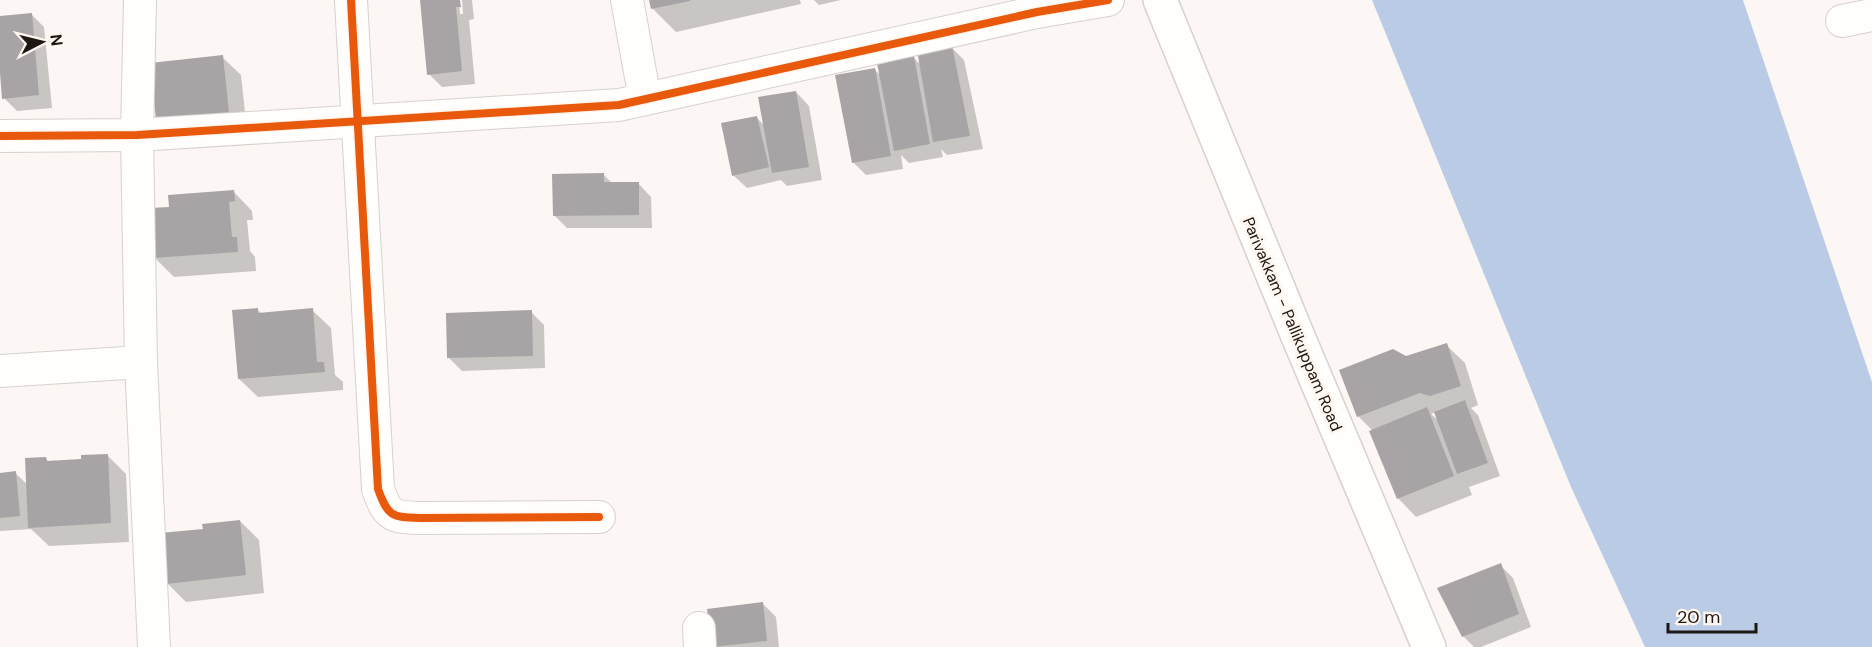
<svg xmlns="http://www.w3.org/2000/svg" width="1872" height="647" viewBox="0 0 1872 647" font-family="'DM Sans',sans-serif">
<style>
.water{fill:#bacce5}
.shadow{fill:#0003;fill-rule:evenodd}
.building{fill:#a8a4a5}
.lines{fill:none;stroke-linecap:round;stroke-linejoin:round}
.street-casing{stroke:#d7d1ce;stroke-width:34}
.secondary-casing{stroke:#d7d1ce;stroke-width:36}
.street{stroke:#fffefd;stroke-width:32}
.secondary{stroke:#fffefd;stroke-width:33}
.cycleway-casing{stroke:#fff6f0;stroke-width:11}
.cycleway{stroke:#e8590c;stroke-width:8}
.labels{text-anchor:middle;stroke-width:6;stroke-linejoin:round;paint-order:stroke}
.street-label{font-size:16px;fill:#1c1714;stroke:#fff6f0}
</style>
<rect width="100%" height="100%" fill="#fcf7f4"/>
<!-- water -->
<polygon class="water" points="1372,0 1743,0 1872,382 1872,647 1645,647 1571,487"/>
<!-- shadow -->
<g class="shadow">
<polygon points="422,0 459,0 460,14 463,14 462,0 472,0 474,19 469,20 475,84 442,87 429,74"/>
<polygon points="651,0 800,0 801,4 676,32 653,9"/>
<polygon points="814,0 841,0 819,5"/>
<polygon points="31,14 44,27 52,108 17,111 4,98 0,57 0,17"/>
<polygon points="951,47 964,60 983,149 947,155 941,149 943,157 909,163 901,155 903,169 866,175 853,162 874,69 881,76 914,58 921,65"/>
<polygon points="222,57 241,75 247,131 176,138"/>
<polygon points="796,92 809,106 822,180 787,186 781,180 747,188 733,175 756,117 765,126"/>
<polygon points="604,175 613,184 638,183 651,197 652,228 567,228 554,215"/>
<polygon points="234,192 252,211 253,220 247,220 250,251 255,257 256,271 174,277 155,258 171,208"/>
<polygon points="257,309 262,314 312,310 331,328 335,375 343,382 343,390 258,397 239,379"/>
<polygon points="531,312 544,325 545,368 462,371 448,357"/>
<path d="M1446 345 1465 363 1478 405 1471 408 1478 415 1500 476 1469 487 1472 495 1416 517 1398 498 1373 431 1358 416ZM1436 412 1440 422 1431 414Z"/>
<polygon points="107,455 126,474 129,542 49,546 31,529 0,531 0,474 15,473 28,485 46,459 49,462 83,461"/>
<polygon points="240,521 259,540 264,593 186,602 167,583 205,530"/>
<polygon points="1500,565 1513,578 1531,627 1481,647 1474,647 1463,636"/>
<polygon points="763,604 776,617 779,647 713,647"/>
</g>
<!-- building -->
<g class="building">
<polygon points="420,0 460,0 461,7 456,7 462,71 427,75"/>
<polygon points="649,0 690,0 690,1 651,9"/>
<polygon points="32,13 39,95 2,99 0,73 0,16"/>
<polygon points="952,45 970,136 933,142 917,50"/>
<polygon points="223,55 229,113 156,120 150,63"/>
<polygon points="914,56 930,144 894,151 877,63"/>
<polygon points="875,68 891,156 852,163 835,75"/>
<polygon points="796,91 809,167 772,173 758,97"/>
<polygon points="757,116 769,167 732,176 721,123"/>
<polygon points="604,173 604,182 639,182 639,215 553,216 552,174"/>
<polygon points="234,190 235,201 229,202 232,237 237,237 238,252 153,258 150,208 169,207 168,195"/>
<polygon points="258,308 258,313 313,308 317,362 324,362 325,372 238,379 232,310"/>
<polygon points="532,310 533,356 447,358 446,313"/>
<polygon points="1447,343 1461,386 1430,396 1420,393 1357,417 1339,370 1393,349 1406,356"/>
<polygon points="1465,400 1488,463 1457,474 1434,412"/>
<polygon points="1427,407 1454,476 1397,499 1369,431"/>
<polygon points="108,454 111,523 28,528 25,458 46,457 47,461 81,459 81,455"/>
<polygon points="16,471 20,516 0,518 0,473"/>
<polygon points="240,520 246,575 166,584 160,533 203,529 202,524"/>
<polygon points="1501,563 1519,614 1462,637 1437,588"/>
<polygon points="763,602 767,641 712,647 707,609"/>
</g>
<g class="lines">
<!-- street casing -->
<g class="street-casing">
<g id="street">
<polyline points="140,0 137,135 141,362 154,647"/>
<path d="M351 0 378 489C388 517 392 517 420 518L599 517"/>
<polyline points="627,0 645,99"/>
<polyline points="1842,21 1872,15"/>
<polyline points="0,136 137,135 619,105 1037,12 1108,0"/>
<polyline points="0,371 141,362"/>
<polyline points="699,628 700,647"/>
</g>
</g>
<!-- secondary casing -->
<g class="secondary-casing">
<polyline id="secondary" points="1160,0 1297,334 1429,647"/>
</g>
<!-- street -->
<use href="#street" class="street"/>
<!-- secondary -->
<use href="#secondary" class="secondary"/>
<!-- cycleway casing -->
<g class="cycleway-casing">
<g id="cycleway">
<path d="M351 0 378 489C388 517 392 517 420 518L599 517"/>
<polyline points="0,136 137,135 619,105 1037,12 1108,0"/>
</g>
</g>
<!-- cycleway -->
<use href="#cycleway" class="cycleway"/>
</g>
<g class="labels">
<!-- street labels -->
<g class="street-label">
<text transform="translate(1293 324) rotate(67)" y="6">Parivakkam - Pallikuppam Road</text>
</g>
</g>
<!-- north arrow -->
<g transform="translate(42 42) rotate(83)" stroke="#fff6f0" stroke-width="4.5" paint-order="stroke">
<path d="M0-4.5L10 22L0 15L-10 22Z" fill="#1c1714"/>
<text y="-9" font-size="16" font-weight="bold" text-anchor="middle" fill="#1c1714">N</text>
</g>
<!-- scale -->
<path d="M1668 623v9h88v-9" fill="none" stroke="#1c1714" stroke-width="3"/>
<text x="1677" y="623" font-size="18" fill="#1c1714" stroke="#fff6f0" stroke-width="4.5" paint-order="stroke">20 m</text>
</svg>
